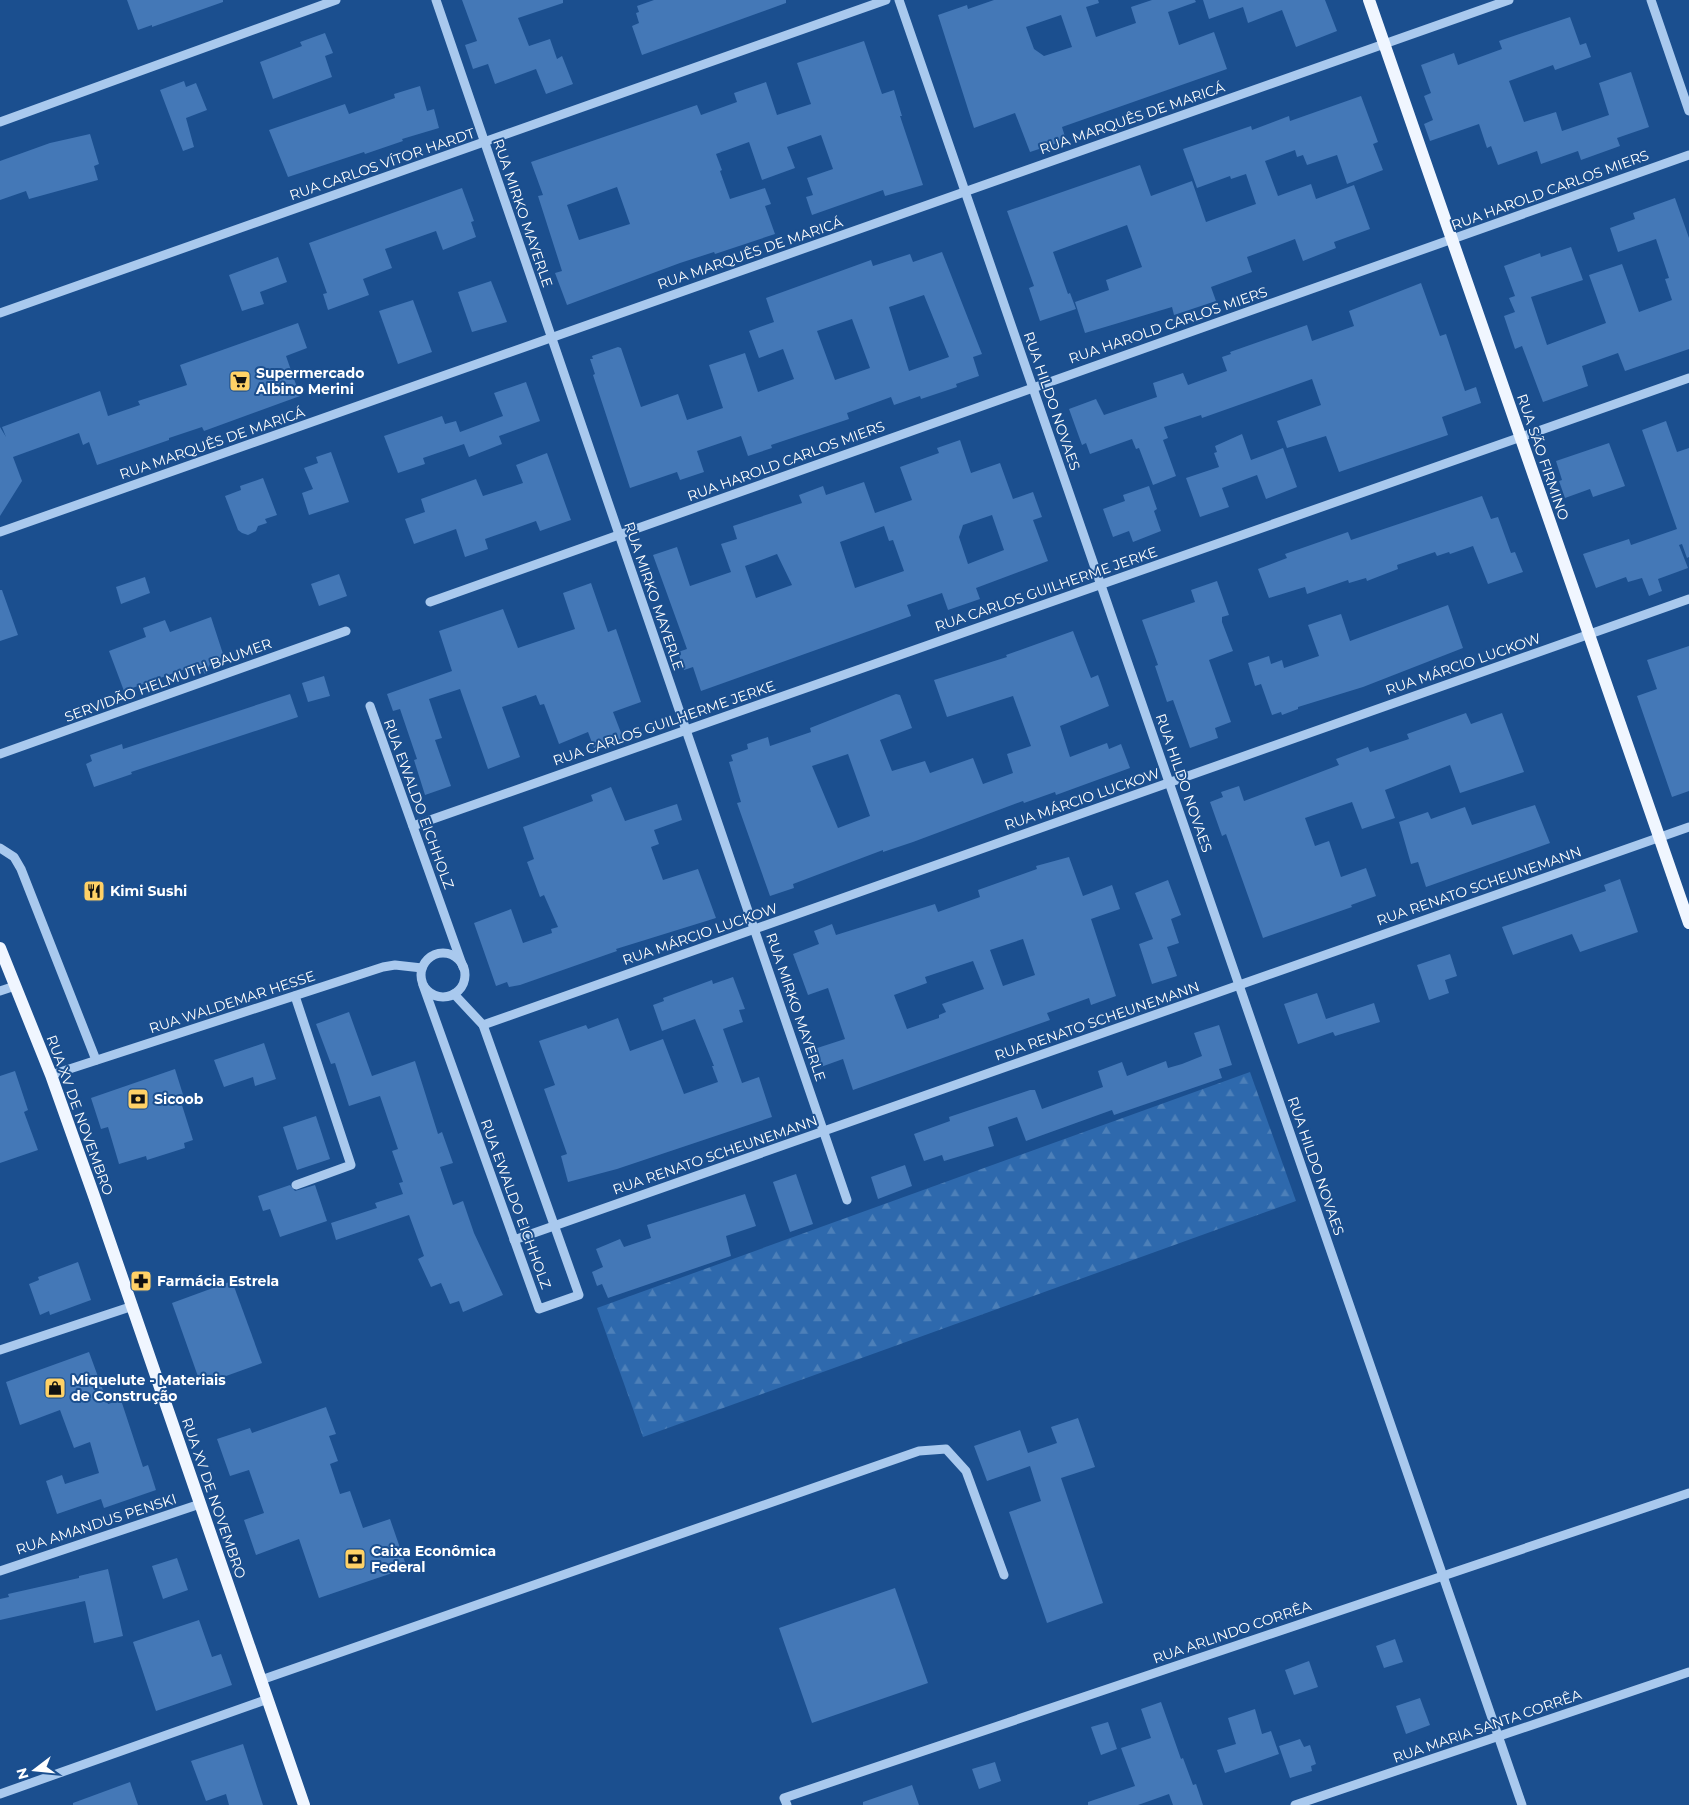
<svg xmlns="http://www.w3.org/2000/svg" width="1689" height="1805" viewBox="0 0 1689 1805" font-family="Montserrat,sans-serif">
<style>
.forest{fill:url(#forest-firs)}
.building{fill:#4478b7;fill-rule:evenodd}
.lines{fill:none;stroke-linecap:round;stroke-linejoin:round}
.minor{stroke:#a9c9ee;stroke-width:9}
.major{stroke:#f0f6ff;stroke-width:12}
.labels{text-anchor:middle;stroke-width:4;stroke-linejoin:round;paint-order:stroke}
.street-label{font-size:14px;fill:#fff;stroke:#1b4f8f}
.poi-label{font-size:14px;font-weight:bold;fill:#fff;stroke:#1b4f8f;text-anchor:start}
</style>
<defs>
<pattern id="forest-firs" width="22" height="20" patternUnits="userSpaceOnUse" patternTransform="scale(1.25)"><rect width="22" height="20" fill="#2e69ad"/><path d="M5 1l3.5 6h-7zM16 11l3.5 6h-7z" fill="#4d80b9"/></pattern>
</defs>
<rect width="100%" height="100%" fill="#1b4f8f"/>
<!-- forest -->
<polygon class="forest" points="1250,1072 1296,1201 643,1437 597,1308"/>
<!-- building -->
<g class="building">
<polygon points="127,0 223,0 223,2 152,27 152,25 138,30"/>
<polygon points="462,0 563,0 563,3 518,18 529,46 550,39 557,59 562,56 573,84 546,94 536,69 495,84 488,64 473,69 465,45 477,41"/>
<polygon points="654,0 786,0 786,3 642,55 632,26 639,23 636,13 639,12 637,6"/>
<path d="M994 0H1098L1099 3 1086 7 1096 37 1136 23 1131 7 1152 0H1195L1196 2 1168 12 1179 45 1214 32 1227 69 1062 127 1066 140 1030 152 1015 113 974 128 938 15 967 5 968 9ZM1061 15 1072 47 1044 56 1034 49 1026 27Z"/>
<polygon points="1203,0 1325,0 1337,31 1296,47 1282,10 1248,23 1243,7 1209,19"/>
<polygon points="1570,17 1580,45 1586,43 1591,57 1555,70 1553,65 1509,81 1524,122 1556,112 1562,131 1609,115 1599,83 1631,72 1649,127 1617,138 1620,146 1581,160 1578,151 1541,164 1537,151 1498,165 1491,146 1487,148 1479,124 1430,141 1424,124 1433,120 1424,96 1431,93 1421,65 1454,53 1458,65 1502,49 1499,41"/>
<polygon points="325,33 333,53 325,56 332,77 273,99 260,62 302,46 300,42"/>
<path d="M864 41 882 94 894 90 902 116H900L923 185 885 196 883 190 812 215 806 197 813 195 807 178 833 169 821 135 787 147 795 168 762 180 749 142 716 154 722 170 720 171 730 199 765 188 771 204 765 206 775 234 715 254 714 252 680 263 567 305 555 273 562 271 538 196 543 195 531 162 697 105 701 115 737 102 734 93 766 82 777 115 811 104 797 63ZM617 187 630 224 579 240 567 205Z"/>
<polygon points="184,81 186,87 196,83 207,110 186,118 194,147 183,151 160,90"/>
<polygon points="420,86 427,111 434,109 439,128 402,139 403,141 365,154 364,152 288,177 269,130 345,104 349,114 395,98 394,94"/>
<polygon points="1361,96 1378,142 1373,144 1383,170 1347,184 1337,155 1307,165 1303,155 1297,157 1295,150 1265,161 1278,196 1311,184 1316,199 1354,185 1370,229 1334,242 1336,248 1303,261 1295,239 1247,257 1252,272 1211,287 1216,301 1174,315 1172,307 1085,333 1075,302 1109,290 1106,280 1142,267 1127,225 1053,252 1068,294 1070,293 1076,309 1040,321 1029,288 1034,286 1007,211 1140,165 1151,196 1192,181 1206,222 1256,204 1246,174 1231,179 1230,176 1197,188 1183,149 1251,126 1252,130 1289,116 1290,121"/>
<polygon points="90,134 99,164 94,166 98,180 29,199 26,191 0,200 0,161 50,143"/>
<polygon points="462,188 474,221 471,222 476,237 443,250 436,231 385,249 392,268 363,279 369,295 328,310 323,294 327,293 309,243"/>
<polygon points="1675,198 1689,238 1689,349 1625,371 1618,353 1582,366 1588,386 1543,402 1522,346 1515,349 1504,316 1515,312 1509,298 1515,296 1504,266 1540,253 1541,257 1571,247 1583,280 1531,297 1547,345 1606,323 1589,275 1622,264 1639,312 1672,300 1665,279 1669,278 1656,239 1618,252 1610,228 1635,219 1633,213"/>
<path d="M942 252 982 354 973 357 979 376 956 384 957 387 921 399 920 396 894 405 891 397 847 413 849 419 771 445 772 448 748 456 741 436 697 451 704 472 680 480 677 472 630 488 593 375 595 374 590 359H593L592 356 618 347 621 348 641 407 678 394 687 420 723 408 709 365 745 353 758 392 794 379 783 349 759 358 749 331 774 322 766 298 871 260 873 266 910 254 913 262ZM924 295 949 357 909 371 889 307ZM852 319 870 368 835 380 817 331Z"/>
<polygon points="278,257 287,282 260,292 264,304 242,311 229,275"/>
<polygon points="491,281 507,322 472,332 458,292"/>
<polygon points="1421,283 1440,336 1446,334 1465,391 1476,387 1481,403 1442,417 1448,435 1339,472 1326,436 1287,448 1277,421 1321,405 1312,379 1202,418 1201,415 1164,427 1168,438 1163,440 1176,476 1153,485 1139,448 1136,449 1132,439 1090,454 1086,443 1082,445 1069,409 1096,399 1104,415 1157,397 1153,383 1183,373 1188,385 1227,371 1222,357 1231,354 1230,352 1307,325 1312,341 1354,326 1349,311"/>
<polygon points="413,300 432,352 398,364 379,311"/>
<polygon points="298,323 307,348 286,356 300,396 204,431 202,427 169,438 169,440 97,465 89,442 83,445 79,433 13,457 22,481 0,516 0,427 6,437 2,427 100,391 108,416 140,405 138,401 187,385 180,365"/>
<polygon points="526,382 540,421 499,436 502,444 469,457 464,444 423,458 425,464 398,473 384,436 442,416 445,424 456,421 460,432 503,416 494,393"/>
<polygon points="1666,421 1677,452 1689,448 1689,557 1687,558 1682,544 1679,545 1688,568 1658,579 1662,591 1649,596 1642,578 1628,582 1626,577 1596,588 1583,554 1629,539 1631,545 1677,529 1642,430"/>
<polygon points="1242,434 1251,460 1283,448 1297,487 1266,499 1257,475 1222,488 1229,507 1200,517 1186,478 1219,467 1214,453 1217,452 1215,446"/>
<path d="M960 440 971 473 1000 463 1013 499 1033 492 1042 517 1033 520 1048 561 976 588 980 599 948 610 942 593 907 605 911 616 701 691 693 667 684 670 678 652 687 649 653 555 677 547 690 586 731 572 721 544 737 539 733 526 802 503 799 495 823 486 826 495 864 482 875 513 912 500 900 467 939 453 937 448ZM992 515 1004 550 968 564 959 537 963 525ZM884 526 889 541 893 540 904 571 855 588 840 542ZM777 554 792 585 756 598 745 566Z"/>
<polygon points="1609,443 1625,486 1593,497 1590,489 1565,498 1559,481 1562,480 1556,461"/>
<polygon points="331,452 349,502 309,515 302,493 313,489 304,468 318,463 316,457"/>
<polygon points="547,453 571,520 540,531 536,521 485,539 488,549 465,557 456,529 414,544 405,519 425,512 421,499 476,479 483,496 523,483 516,465"/>
<polygon points="263,478 277,515 265,519 267,523 258,526 256,531 248,535 242,533 238,530 225,496 241,490 240,486"/>
<polygon points="1149,486 1157,509 1154,511 1161,531 1133,542 1129,531 1113,537 1103,509 1125,501 1123,495"/>
<polygon points="1482,496 1491,519 1498,517 1511,553 1515,552 1523,572 1488,584 1473,546 1450,554 1449,552 1437,556 1435,552 1397,565 1398,569 1367,581 1366,578 1349,583 1348,580 1307,594 1305,587 1269,598 1258,569 1287,558 1285,554 1348,532 1351,540"/>
<polygon points="339,574 347,596 319,606 311,584"/>
<polygon points="145,577 150,593 121,604 116,587"/>
<polygon points="1217,581 1229,615 1222,617 1222,622 1233,651 1209,660 1231,722 1215,728 1218,738 1190,748 1173,700 1167,702 1155,666 1158,665 1142,620 1195,602 1191,590"/>
<polygon points="591,583 608,632 616,629 641,702 613,712 623,738 594,748 588,732 559,744 544,704 540,705 536,695 502,707 520,757 488,769 460,689 429,699 442,738 435,740 451,786 425,795 414,760 417,759 400,709 393,711 387,694 452,671 439,631 503,609 518,648 575,629 563,593"/>
<polygon points="0,590 2,590 18,635 0,641"/>
<polygon points="1448,605 1463,648 1363,687 1298,707 1298,709 1282,715 1281,712 1272,715 1261,684 1255,686 1248,663 1269,656 1271,664 1282,660 1284,668 1319,656 1308,625 1341,614 1350,641"/>
<polygon points="211,617 224,657 211,662 205,674 199,664 124,691 109,651 146,637 143,628 165,620 170,632"/>
<path d="M1073 631 1091 678 1098 675 1109 706 1060 726 1070 757 1107 743 1109 749 1121 744 1130 768 1056 795 1055 792 1024 803 1023 801 913 842 883 852V850L793 884 794 888 770 896 737 803 741 802 729 762 733 761 731 755 748 749 747 744 768 737 770 746 811 732 810 728 896 694 900 695 912 728 880 740 892 771 925 761 930 773 973 758 983 784 1013 773 1007 754 1031 746 1013 696 947 717 934 680 1007 657 1006 655ZM848 754 870 816 838 828 812 766Z"/>
<polygon points="1689,646 1689,791 1672,797 1637,696 1657,689 1647,660"/>
<polygon points="324,676 330,696 308,702 302,683"/>
<polygon points="290,694 298,717 131,772 132,774 94,787 86,764 92,761 90,755 122,744 123,749"/>
<polygon points="1466,713 1471,724 1502,713 1524,772 1460,793 1450,765 1385,790 1395,818 1362,829 1352,802 1305,818 1315,846 1329,841 1341,877 1366,868 1376,896 1351,905 1352,907 1263,938 1226,834 1222,836 1210,802 1223,797 1221,792 1239,786 1244,801 1339,765 1336,759 1368,747 1370,752 1409,739 1407,734"/>
<polygon points="611,787 625,821 677,804 682,820 654,830 659,844 651,847 663,880 698,869 716,918 616,949 617,951 520,985 509,987 507,982 496,986 474,923 511,909 523,943 552,933 551,929 558,927 544,895 540,897 527,862 534,859 523,827 593,801 591,795"/>
<polygon points="1535,805 1550,843 1426,887 1418,862 1411,864 1399,822 1428,812 1431,819 1465,807 1472,825"/>
<path d="M1069 857 1083 896 1112 885 1120 909 1091 919 1116 996 1091 1005 1089 998 1047 1013 1050 1020 853 1090 843 1059 818 1068 811 1050 845 1039 828 988 808 995 793 954 819 944 814 931 832 924 836 935 935 904 938 912 980 897 978 890 1037 869 1036 866ZM1023 939 1035 975 1003 986 990 950ZM973 961 984 989 942 1004 946 1012 939 1015V1018L907 1029 894 995 927 983 925 977Z"/>
<polygon points="1620,879 1638,932 1580,952 1572,934 1513,955 1502,927 1606,891 1604,885"/>
<polygon points="1168,880 1181,915 1171,919 1179,943 1167,947 1177,976 1152,984 1139,944 1153,939 1135,893"/>
<polygon points="1450,954 1457,976 1445,980 1449,993 1429,1000 1417,965"/>
<polygon points="733,977 745,1009 739,1010 743,1022 723,1029 742,1083 759,1077 772,1117 617,1169 568,1182 561,1156 567,1154 544,1089 555,1085 539,1041 586,1025 588,1029 618,1018 630,1051 663,1039 684,1094 718,1082 712,1066 714,1066 695,1019 662,1031 653,1005 664,1001 663,998 712,980 713,984"/>
<polygon points="1317,993 1326,1019 1374,1003 1380,1022 1335,1036 1333,1032 1298,1044 1284,1004"/>
<polygon points="349,1012 372,1076 415,1061 438,1134 442,1132 453,1163 440,1167 453,1205 463,1201 474,1233 503,1295 463,1312 459,1301 450,1304 441,1283 431,1287 418,1259 424,1256 409,1215 336,1240 331,1223 377,1208 375,1203 403,1194 399,1183 403,1182 392,1151 398,1149 380,1096 349,1106 335,1063 331,1064 316,1024"/>
<polygon points="1219,1025 1232,1065 1219,1069 1222,1078 1114,1115 1112,1110 1026,1141 1017,1117 988,1127 994,1146 944,1161 942,1155 924,1161 914,1134 950,1121 949,1117 1030,1090 1035,1090 1042,1109 1103,1087 1098,1071 1122,1062 1127,1076 1166,1061 1168,1068 1182,1064 1202,1056 1194,1033"/>
<polygon points="264,1043 276,1079 255,1086 253,1077 224,1087 214,1060"/>
<polygon points="175,1069 185,1101 181,1102 193,1140 184,1143 185,1148 147,1160 146,1156 119,1164 108,1127 101,1129 91,1098"/>
<polygon points="15,1071 28,1110 24,1112 38,1150 0,1163 0,1076"/>
<polygon points="316,1116 330,1159 297,1170 283,1127"/>
<polygon points="905,1165 912,1186 878,1199 871,1177"/>
<polygon points="796,1174 813,1224 790,1232 773,1182"/>
<polygon points="290,1185 295,1191 315,1185 327,1221 280,1237 270,1209 263,1211 258,1196"/>
<polygon points="745,1194 756,1226 726,1236 731,1256 608,1298 602,1284 597,1286 592,1272 603,1267 596,1249 620,1239 624,1247 651,1238 647,1225"/>
<polygon points="78,1262 91,1300 50,1315 49,1311 40,1315 29,1284 39,1280 38,1277"/>
<polygon points="232,1281 262,1363 201,1385 172,1303"/>
<polygon points="89,1352 108,1404 121,1400 143,1467 148,1465 156,1490 104,1508 101,1499 57,1514 46,1481 62,1475 65,1484 99,1473 90,1442 74,1448 60,1410 20,1425 6,1382"/>
<polygon points="326,1407 336,1434 329,1436 338,1461 330,1464 340,1494 350,1491 363,1528 390,1519 407,1568 319,1598 299,1539 256,1555 244,1520 264,1513 249,1470 230,1476 217,1439 250,1428 252,1433"/>
<polygon points="1078,1418 1095,1467 1061,1478 1103,1603 1047,1623 1009,1512 1041,1501 1030,1466 987,1481 974,1446 1020,1430 1028,1453 1057,1443 1051,1427"/>
<polygon points="177,1558 188,1590 163,1599 152,1566"/>
<polygon points="108,1569 123,1636 94,1643 85,1601 0,1620 0,1599 9,1597 8,1594 79,1578 79,1576"/>
<polygon points="895,1588 928,1683 812,1723 779,1628"/>
<polygon points="199,1620 212,1657 221,1654 232,1685 156,1711 133,1642"/>
<polygon points="1395,1639 1403,1662 1384,1668 1376,1646"/>
<polygon points="1309,1661 1318,1687 1294,1695 1285,1670"/>
<polygon points="1420,1698 1430,1725 1406,1734 1396,1706"/>
<polygon points="1161,1702 1181,1759 1183,1758 1193,1785 1196,1784 1203,1805 1173,1805 1169,1794 1138,1805 1088,1805 1088,1802 1135,1786 1121,1748 1151,1738 1141,1709"/>
<polygon points="1255,1709 1262,1734 1271,1731 1279,1754 1225,1773 1217,1750 1236,1744 1228,1718"/>
<polygon points="1108,1722 1117,1749 1101,1755 1091,1727"/>
<polygon points="1300,1739 1304,1747 1310,1745 1316,1764 1311,1766 1312,1771 1290,1778 1279,1746"/>
<polygon points="243,1744 263,1805 229,1805 226,1794 206,1801 191,1761"/>
<polygon points="995,1762 1001,1781 979,1789 972,1769"/>
<polygon points="130,1782 138,1805 73,1805 73,1803"/>
<polygon points="912,1785 919,1805 863,1805 863,1802"/>
</g>
<g class="lines">
<!-- minor -->
<g class="minor">
<polyline points="436,0 847,1200"/>
<polyline points="899,0 1522,1805"/>
<polyline points="1651,0 1689,111"/>
<polyline points="0,122 336,0"/>
<polyline points="0,313 886,0"/>
<polyline points="0,532 1509,0"/>
<polyline points="430,602 1689,155"/>
<polyline points="370,706 463,967"/>
<polyline points="0,754 346,631"/>
<polyline points="413,826 1689,378"/>
<polyline points="0,848 14,857 21,869 96,1060"/>
<circle cx="443" cy="975" r="22"/>
<polyline points="423,985 539,1309 579,1295 483,1025 454,994"/>
<polyline points="0,991 15,986"/>
<polyline points="295,996 351,1165 296,1185"/>
<polyline points="483,1025 1689,599"/>
<polyline points="51,1075 383,967 395,965 422,968"/>
<polyline points="514,1240 1689,827"/>
<polyline points="0,1350 133,1306"/>
<polyline points="0,1571 200,1504"/>
<polyline points="261,1680 919,1451 946,1449 966,1471 1004,1575"/>
<polyline points="0,1794 268,1699"/>
<polyline points="787,1805 784,1798 1689,1493"/>
<polyline points="1295,1805 1689,1672"/>
</g>
<!-- major -->
<g class="major">
<polyline points="1369,0 1689,923"/>
<polyline points="0,948 51,1075 94,1196 304,1805"/>
</g>
</g>
<!-- icons -->
<defs>
<g id="supermarket-square" transform="scale(1.125)"><rect x="-9" y="-9" width="18" height="18" rx="4" fill="#ffd166" stroke="#1b4f8f"/><path d="M-6-5.5h2.5l.6 2H6L4.5 2H-2.5L-4.4-4H-6ZM-1.5 3.2a1.3 1.3 0 1 0 .1 0ZM3 3.2a1.3 1.3 0 1 0 .1 0Z" fill="#111"/></g>
<g id="restaurant-square" transform="scale(1.125)"><rect x="-9" y="-9" width="18" height="18" rx="4" fill="#ffd166" stroke="#1b4f8f"/><path d="M-5-6h1v4h1v-4h1v4h1v-4h1v5L-1.5 .5V6h-2V.5L-5-1ZM5-6V6H3V1.5H1.5Q1.5-4 5-6Z" fill="#111"/></g>
<g id="bank-square" transform="scale(1.125)"><rect x="-9" y="-9" width="18" height="18" rx="4" fill="#ffd166" stroke="#1b4f8f"/><path d="M-6-4H6V4H-6ZM0-2.3a2.3 2.3 0 1 0 0 4.6a2.3 2.3 0 1 0 0-4.6Z" fill="#111"/></g>
<g id="pharmacy-square" transform="scale(1.125)"><rect x="-9" y="-9" width="18" height="18" rx="4" fill="#ffd166" stroke="#1b4f8f"/><path d="M-2-6h4v4h4v4h-4v4h-4v-4h-4v-4h4Z" fill="#111"/></g>
<g id="shop-square" transform="scale(1.125)"><rect x="-9" y="-9" width="18" height="18" rx="4" fill="#ffd166" stroke="#1b4f8f"/><path d="M-5-2.5h2.3a2.7 3.5 0 0 1 5.4 0H5L5.5 6h-11ZM-1.5-2.5h3a1.5 2.3 0 0 0-3 0Z" fill="#111"/></g>
</defs>
<g fill-rule="evenodd">
<use href="#supermarket-square" x="240" y="381"/>
<use href="#restaurant-square" x="94" y="891"/>
<use href="#bank-square" x="138" y="1099"/>
<use href="#pharmacy-square" x="141" y="1281"/>
<use href="#shop-square" x="55" y="1388"/>
<use href="#bank-square" x="355" y="1559"/>
</g>
<g class="labels">
<!-- street labels -->
<g class="street-label">
<text transform="translate(1132 118) rotate(-19)" y="5">RUA MARQUÊS DE MARICÁ</text>
<text transform="translate(382 164) rotate(-19)" y="5">RUA CARLOS VÍTOR HARDT</text>
<text transform="translate(1550 190) rotate(-20)" y="5">RUA HAROLD CARLOS MIERS</text>
<text transform="translate(523 213) rotate(71)" y="5">RUA MIRKO MAYERLE</text>
<text transform="translate(750 253) rotate(-19)" y="5">RUA MARQUÊS DE MARICÁ</text>
<text transform="translate(1168 325) rotate(-19)" y="5">RUA HAROLD CARLOS MIERS</text>
<text transform="translate(1052 401) rotate(71)" y="5">RUA HILDO NOVAES</text>
<text transform="translate(212 443) rotate(-19)" y="5">RUA MARQUÊS DE MARICÁ</text>
<text transform="translate(1543 457) rotate(71)" y="5">RUA SÃO FIRMINO</text>
<text transform="translate(786 461) rotate(-20)" y="5">RUA HAROLD CARLOS MIERS</text>
<text transform="translate(1046 589) rotate(-19)" y="5">RUA CARLOS GUILHERME JERKE</text>
<text transform="translate(654 596) rotate(71)" y="5">RUA MIRKO MAYERLE</text>
<text transform="translate(1463 664) rotate(-19)" y="5">RUA MÁRCIO LUCKOW</text>
<text transform="translate(168 680) rotate(-20)" y="5">SERVIDÃO HELMUTH BAUMER</text>
<text transform="translate(664 723) rotate(-19)" y="5">RUA CARLOS GUILHERME JERKE</text>
<text transform="translate(1184 783) rotate(71)" y="5">RUA HILDO NOVAES</text>
<text transform="translate(1082 799) rotate(-19)" y="5">RUA MÁRCIO LUCKOW</text>
<text transform="translate(419 804) rotate(70)" y="5">RUA EWALDO EICHHOLZ</text>
<text transform="translate(1479 886) rotate(-19)" y="5">RUA RENATO SCHEUNEMANN</text>
<text transform="translate(700 934) rotate(-19)" y="5">RUA MÁRCIO LUCKOW</text>
<text transform="translate(232 1002) rotate(-18)" y="5">RUA WALDEMAR HESSE</text>
<text transform="translate(796 1007) rotate(71)" y="5">RUA MIRKO MAYERLE</text>
<text transform="translate(1097 1021) rotate(-19)" y="5">RUA RENATO SCHEUNEMANN</text>
<text transform="translate(80 1115) rotate(70)" y="5">RUA XV DE NOVEMBRO</text>
<text transform="translate(715 1155) rotate(-19)" y="5">RUA RENATO SCHEUNEMANN</text>
<text transform="translate(1316 1166) rotate(71)" y="5">RUA HILDO NOVAES</text>
<text transform="translate(516 1204) rotate(70)" y="5">RUA EWALDO EICHHOLZ</text>
<text transform="translate(214 1498) rotate(71)" y="5">RUA XV DE NOVEMBRO</text>
<text transform="translate(96 1524) rotate(-18)" y="5">RUA AMANDUS PENSKI</text>
<text transform="translate(1232 1632) rotate(-19)" y="5">RUA ARLINDO CORRÊA</text>
<text transform="translate(1487 1726) rotate(-19)" y="5">RUA MARIA SANTA CORRÊA</text>
</g>
<!-- poi labels -->
<g class="poi-label">
<text x="256" y="378">Supermercado<tspan x="256" dy="16">Albino Merini</tspan></text>
<text x="110" y="896">Kimi Sushi</text>
<text x="154" y="1104">Sicoob</text>
<text x="157" y="1286">Farmácia Estrela</text>
<text x="71" y="1385">Miquelute - Materiais<tspan x="71" dy="16">de Construção</tspan></text>
<text x="371" y="1556">Caixa Econômica<tspan x="371" dy="16">Federal</tspan></text>
</g>
</g>
<!-- north arrow -->
<g transform="translate(35 1770) rotate(254)" stroke="#1b4f8f" stroke-width="4" paint-order="stroke">
<path d="M0-4L9 19L0 12L-9 19Z" fill="#ffffff"/>
<text y="-8" font-size="14" font-weight="bold" text-anchor="middle" fill="#ffffff">N</text>
</g>
</svg>
